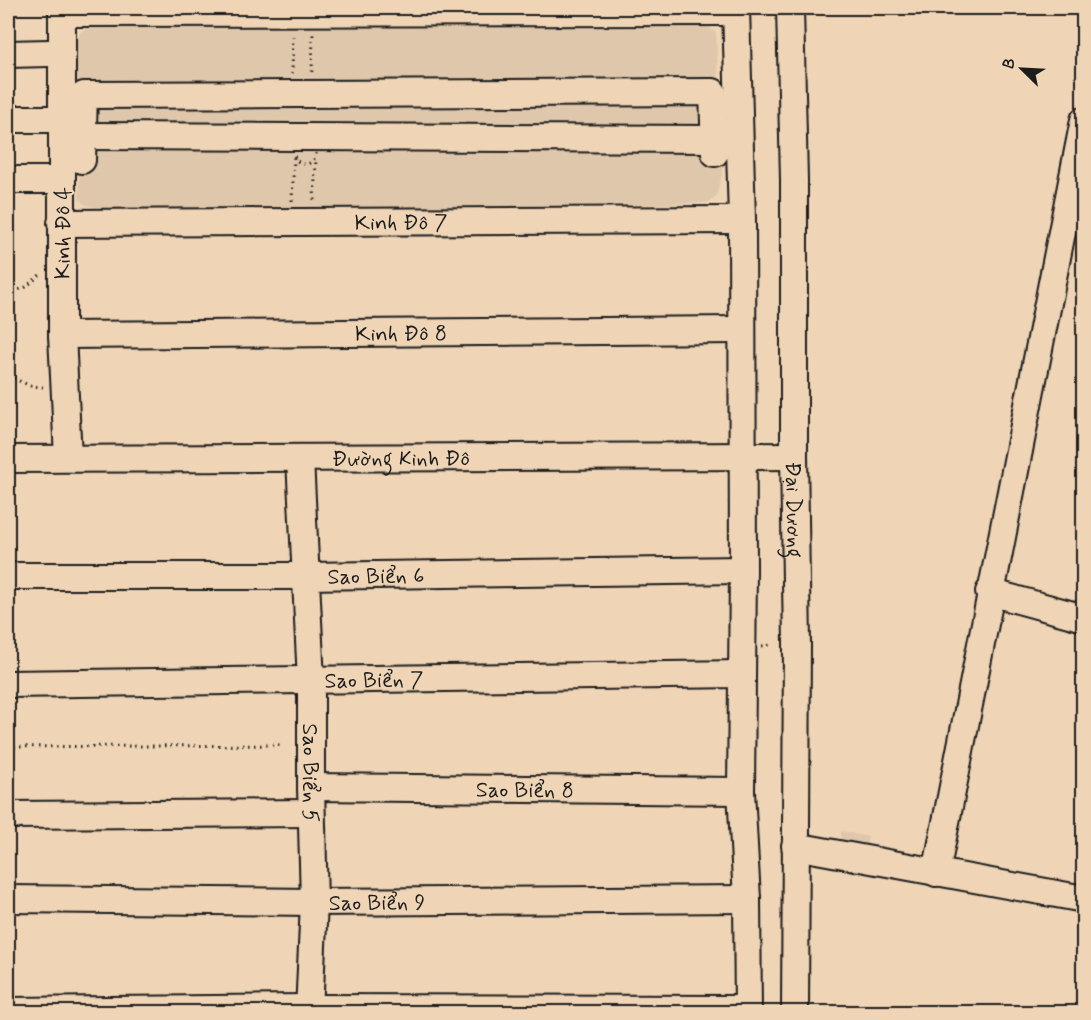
<svg xmlns="http://www.w3.org/2000/svg" width="1091" height="1020" viewBox="0 0 1091 1020" font-family="Mynerve,sans-serif">
<style>
.built{fill:#dfc7ab}
.lines{fill:none;stroke-linecap:round;stroke-linejoin:round}
.minor-casing{stroke:#1c1c1c;stroke-width:30}
.path{stroke:#1c1c1c;stroke-width:3;stroke-dasharray:1.5 4.5;stroke-linecap:butt}
.minor{stroke:#efd5b6;stroke-width:26}
.labels{text-anchor:middle;stroke-width:4.5;stroke-linejoin:round;paint-order:stroke}
.street-label{font-size:22px;fill:#1c1c1c;stroke:#efd5b6}
</style>
<rect width="100%" height="100%" fill="#efd5b6"/>
<filter id="ink" filterUnits="userSpaceOnUse"><feTurbulence type="fractalNoise" baseFrequency=".0167" numOctaves="2"/><feDisplacementMap in="SourceGraphic" scale="12" xChannelSelector="R" yChannelSelector="G"/><feConvolveMatrix kernelMatrix="1 2 1 2 8 2 1 2 1" color-interpolation-filters="sRGB"/></filter>
<g filter="url(#ink)">
<!-- built -->
<g class="built">
<polygon points="701,25 710,28 716,33 723,170 716,197 707,203 326,210 104,208 86,205 79,199 79,85 76,70 77,39 81,32 87,28"/>
<polygon points="841,831 868,837 865,853 1083,899 1083,913 841,870"/>
</g>
<g class="lines">
<!-- minor casing -->
<g class="minor-casing">
<g id="minor">
<polyline points="62,8 62,335 68,458"/>
<polyline points="736,8 742,220 743,570 741,791 747,899 748,1012"/>
<path id="s1" d="M790 8 794 180V456L797 644 795 1012"/>
<polyline points="63,13 736,12"/>
<polyline points="8,54 49,53"/>
<polyline points="8,119 49,119"/>
<polyline points="83,136 715,139"/>
<polyline points="82,160 84,95 713,92 715,153"/>
<polyline points="8,180 49,180"/>
<path id="s2" d="M61 223 742 220"/>
<path id="s3" d="M62 335 741 330"/>
<path id="s4" d="M8 459 794 456"/>
<path id="s5" d="M300 459 311 681V787L314 902 309 1012"/>
<path id="s6" d="M8 576H305L743 570"/>
<polyline points="989,592 1084,618"/>
<path id="s7" d="M8 684 742 674"/>
<path id="s8" d="M311 787 741 791"/>
<polyline points="8,815 311,813"/>
<polyline points="795,846 1084,899"/>
<polyline points="936,873 1084,120"/>
<path id="s9" d="M8 899 314 902 747 899"/>
<polyline points="8,1011 309,1008 748,1009"/>
</g>
</g>
<!-- path -->
<g class="path">
<polyline points="312,72 313,33"/>
<polyline points="292,74 293,32"/>
<circle cx="305" cy="153" r="11"/>
<polyline points="314,200 316,159"/>
<polyline points="292,201 294,157"/>
<polyline points="8,294 26,287 41,274"/>
<polyline points="8,376 31,386 43,387"/>
<polyline points="762,646 772,645"/>
<polyline points="8,747 283,745"/>
</g>
<!-- minor -->
<use href="#minor" class="minor"/>
</g>
</g>
<g class="labels">
<!-- street labels -->
<g class="street-label">
<text dy="8" stroke="none"><textPath href="#s2" startOffset="340">Kinh Đô 7</textPath></text>
<text transform="translate(62 233) rotate(-90)" y="8">Kinh Đô 4</text>
<text dy="8" stroke="none"><textPath href="#s3" startOffset="339">Kinh Đô 8</textPath></text>
<text dy="8" stroke="none"><textPath href="#s4" startOffset="393">Đường Kinh Đô</textPath></text>
<text dy="8" stroke="none"><textPath href="#s1" startOffset="502">Đại Dương</textPath></text>
<text dy="8" stroke="none"><textPath href="#s6" startOffset="368">Sao Biển 6</textPath></text>
<text dy="8" stroke="none"><textPath href="#s7" startOffset="366">Sao Biển 7</textPath></text>
<text dy="8" stroke="none"><textPath href="#s5" startOffset="314">Sao Biển 5</textPath></text>
<text dy="8" stroke="none"><textPath href="#s8" startOffset="214">Sao Biển 8</textPath></text>
<text dy="8" stroke="none"><textPath href="#s9" startOffset="369">Sao Biển 9</textPath></text>
</g>
</g>
<!-- margin -->
<rect width="1091" height="1020" fill="none" stroke="#efd5b6" stroke-width="30"/>
<rect x="15" y="15" width="1061" height="990" fill="none" stroke="#1c1c1c" stroke-width="2" filter="url(#ink)"/>
<!-- north arrow -->
<g transform="translate(1022 69) rotate(294)" stroke="#efd5b6" stroke-width="4.5" paint-order="stroke">
<path d="M0-4.5L10 22L0 15L-10 22Z" fill="#1c1c1c"/>
<text y="-9" font-size="16" font-weight="bold" text-anchor="middle" fill="#1c1c1c">B</text>
</g>
</svg>
